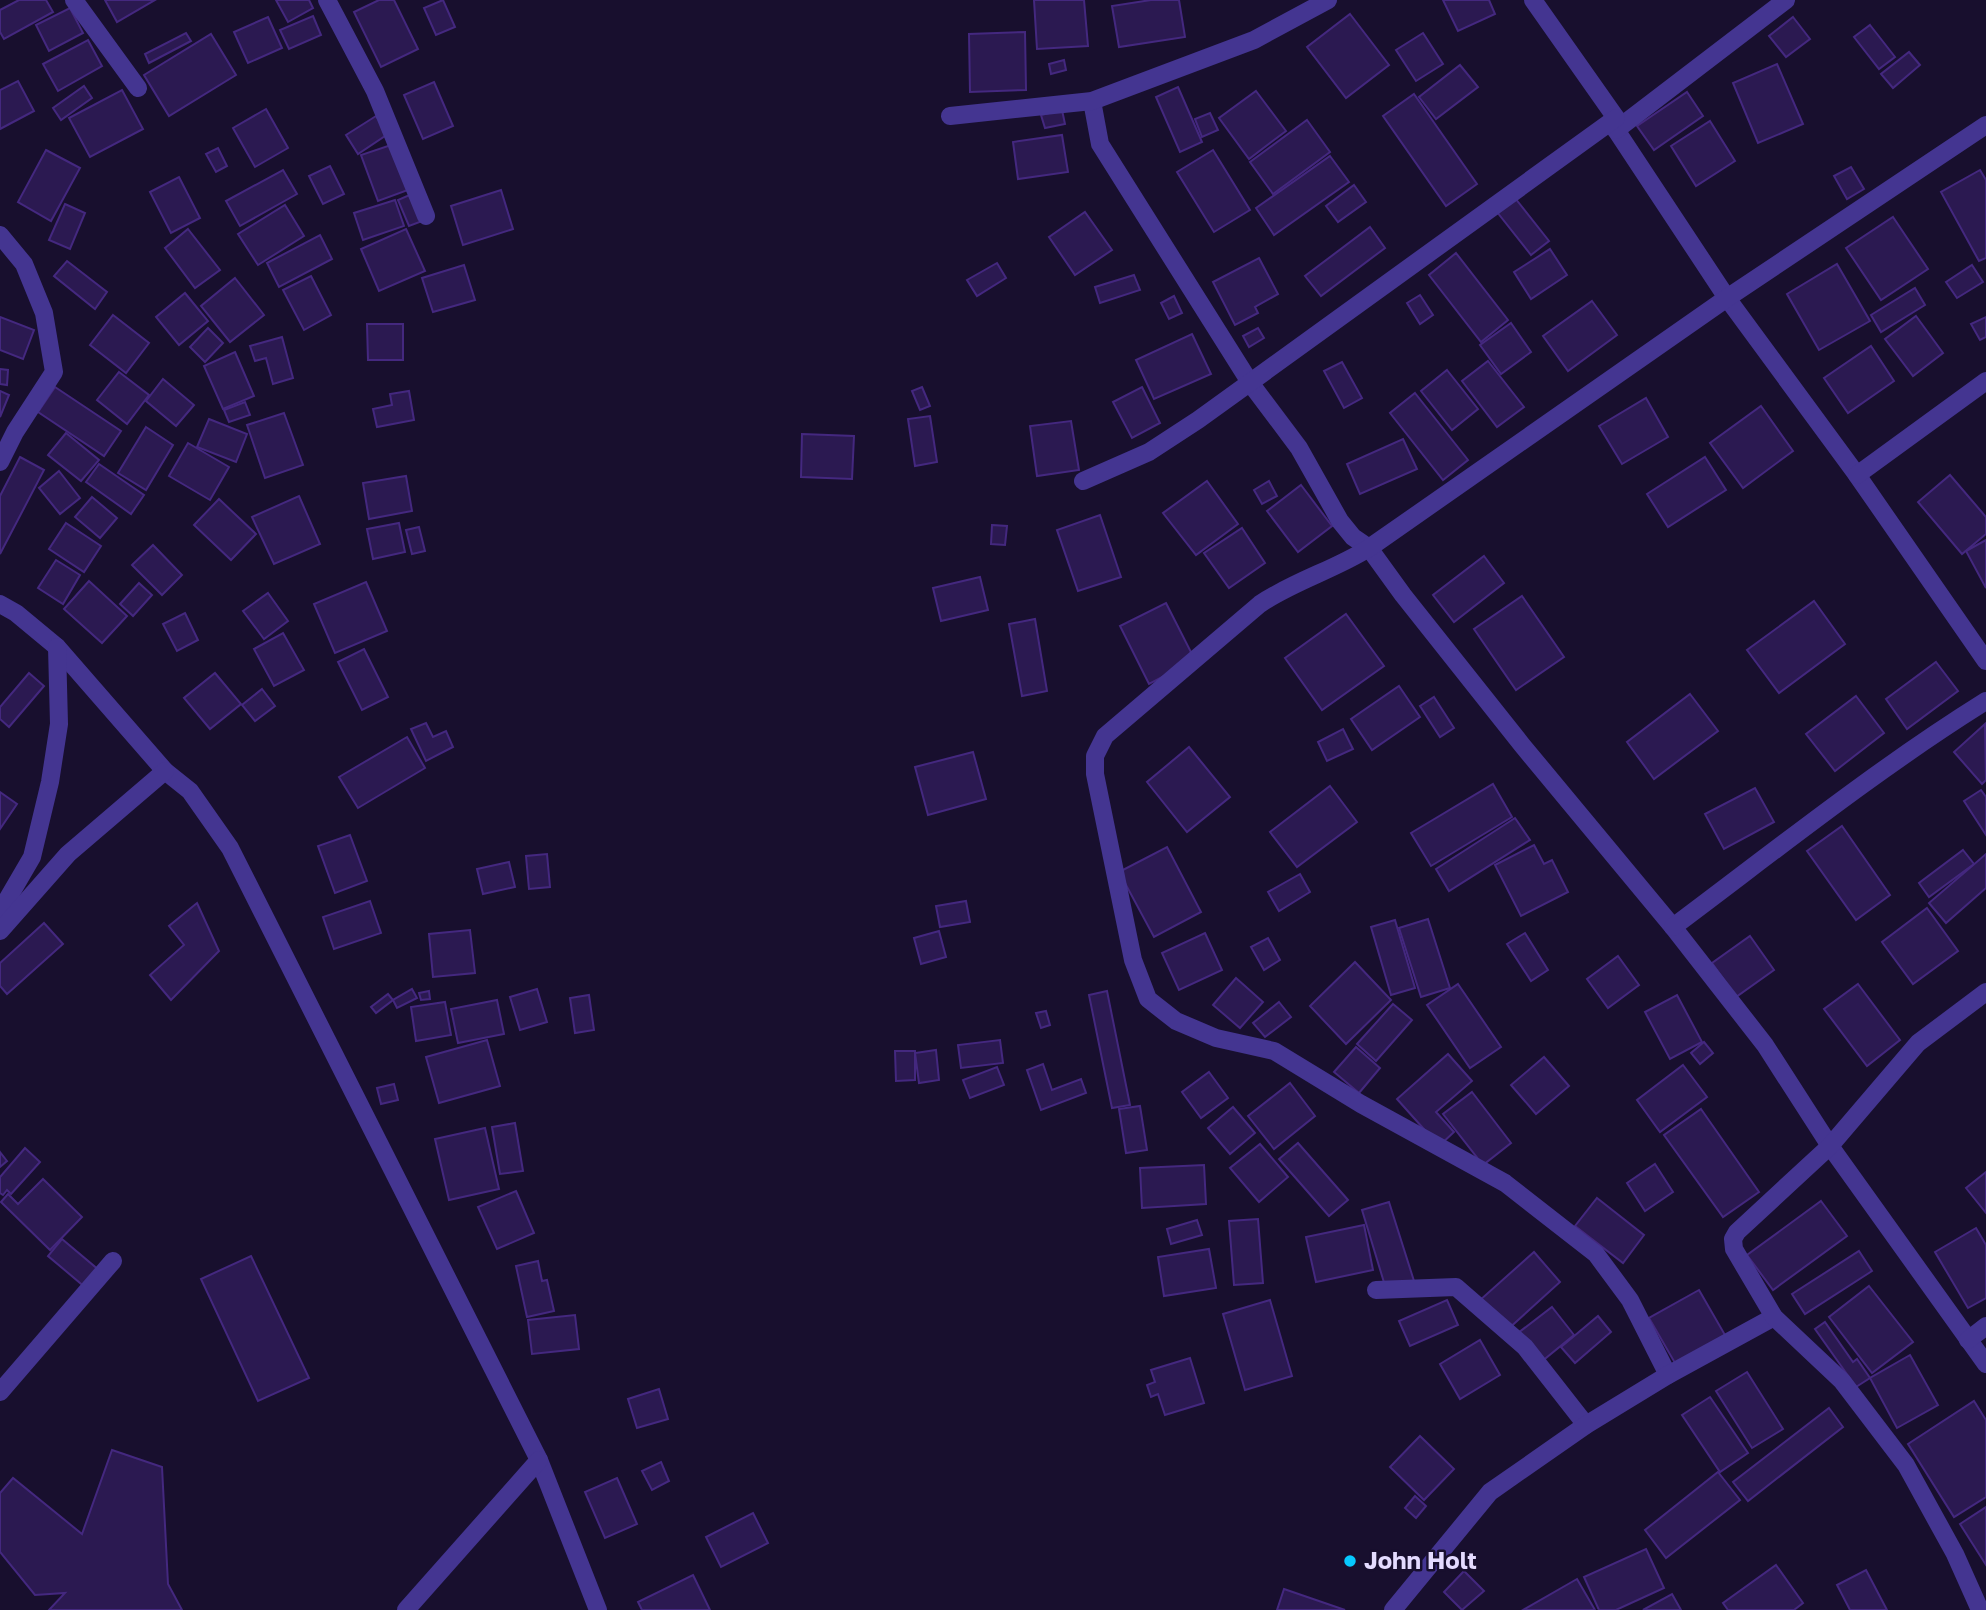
<svg xmlns="http://www.w3.org/2000/svg" width="1986" height="1610" viewBox="0 0 1986 1610" font-family="'Golos Text',sans-serif">
<style>
.building{fill:#2b1951;stroke:#44287f;stroke-width:2}
.lines{fill:none;stroke-linecap:round;stroke-linejoin:round}
.street{stroke:#443591;stroke-width:18}
.poi-dot{fill:#07c9ff;stroke:#180f2e;stroke-width:2.5}
.labels{text-anchor:middle;stroke-width:5;stroke-linejoin:round;paint-order:stroke}
.poi-label{font-size:24px;font-weight:bold;fill:#e4dbff;stroke:#180f2e;text-anchor:start}
</style>
<rect width="100%" height="100%" fill="#180f2e"/>
<!-- building -->
<g class="building">
<polygon points="19,0 46,0 53,12 4,39 0,32 0,10"/>
<polygon points="105,0 155,0 117,22"/>
<polygon points="276,0 309,0 313,8 288,22"/>
<polygon points="379,0 394,0 418,49 381,67 354,12"/>
<polygon points="443,0 455,27 436,35 424,8"/>
<polygon points="1034,0 1084,0 1088,46 1037,49"/>
<polygon points="1151,0 1179,0 1185,37 1119,47 1112,6"/>
<polygon points="1443,0 1489,0 1495,14 1458,31"/>
<polygon points="70,8 83,33 49,51 36,25"/>
<polygon points="1350,14 1389,65 1346,98 1307,47"/>
<polygon points="313,16 321,35 289,49 280,30"/>
<polygon points="268,17 282,48 248,63 234,32"/>
<polygon points="1793,17 1810,39 1786,57 1769,36"/>
<polygon points="1870,25 1895,57 1879,69 1854,37"/>
<polygon points="1025,32 1026,90 970,92 969,34"/>
<polygon points="186,33 191,41 149,63 145,54"/>
<polygon points="1423,33 1443,64 1416,81 1396,50"/>
<polygon points="211,34 236,75 169,116 144,75"/>
<polygon points="88,40 102,66 58,91 43,64"/>
<polygon points="1909,52 1920,65 1893,88 1881,74"/>
<polygon points="1064,60 1066,70 1051,74 1049,64"/>
<polygon points="1777,64 1803,124 1758,143 1733,83"/>
<polygon points="1460,65 1478,87 1436,119 1419,97"/>
<polygon points="18,81 34,111 0,129 0,90"/>
<polygon points="434,82 453,126 423,139 404,95"/>
<polygon points="84,86 92,98 61,120 53,108"/>
<polygon points="1178,87 1202,142 1180,152 1156,97"/>
<polygon points="122,90 143,129 90,157 69,118"/>
<polygon points="1256,91 1286,131 1249,159 1219,118"/>
<polygon points="1687,92 1703,116 1654,150 1637,126"/>
<polygon points="1414,94 1477,184 1446,206 1383,116"/>
<polygon points="266,109 288,148 255,167 233,128"/>
<polygon points="1062,110 1065,124 1045,128 1041,115"/>
<polygon points="1210,113 1218,130 1202,137 1195,119"/>
<polygon points="376,116 388,134 358,154 346,135"/>
<polygon points="1307,120 1330,152 1273,194 1250,162"/>
<polygon points="1710,121 1735,161 1696,186 1671,146"/>
<polygon points="1062,135 1068,172 1018,179 1013,142"/>
<polygon points="391,145 408,190 378,201 361,155"/>
<polygon points="218,148 227,166 216,172 206,154"/>
<polygon points="46,150 80,168 51,221 18,202"/>
<polygon points="1213,150 1250,210 1214,232 1177,172"/>
<polygon points="1330,156 1349,182 1274,235 1256,208"/>
<polygon points="330,166 344,194 323,204 309,176"/>
<polygon points="1851,167 1864,189 1847,199 1834,176"/>
<polygon points="283,170 297,194 240,226 226,201"/>
<polygon points="1980,170 1986,180 1986,258 1979,261 1941,192"/>
<polygon points="179,177 200,218 171,233 150,192"/>
<polygon points="1354,185 1366,202 1338,222 1326,206"/>
<polygon points="501,190 513,229 463,245 451,206"/>
<polygon points="414,193 425,220 409,226 398,200"/>
<polygon points="1515,198 1549,241 1531,255 1497,212"/>
<polygon points="395,200 404,226 363,240 354,213"/>
<polygon points="65,204 85,213 70,249 49,240"/>
<polygon points="285,205 304,236 258,265 238,234"/>
<polygon points="1085,212 1112,250 1075,275 1049,237"/>
<polygon points="1893,217 1928,269 1881,300 1846,248"/>
<polygon points="1370,227 1385,248 1321,296 1305,276"/>
<polygon points="188,229 220,270 195,288 165,248"/>
<polygon points="406,229 425,271 379,291 361,249"/>
<polygon points="320,235 332,259 279,287 267,263"/>
<polygon points="1550,249 1567,275 1531,299 1514,272"/>
<polygon points="1456,253 1508,320 1481,342 1429,275"/>
<polygon points="1259,258 1278,294 1255,307 1258,313 1235,325 1213,282"/>
<polygon points="67,261 107,292 95,309 54,276"/>
<polygon points="997,263 1006,278 977,296 967,280"/>
<polygon points="1837,264 1870,321 1819,350 1787,294"/>
<polygon points="464,265 475,300 433,312 422,278"/>
<polygon points="1972,265 1983,282 1957,298 1946,282"/>
<polygon points="1134,275 1140,290 1100,303 1095,287"/>
<polygon points="311,276 331,315 304,330 283,290"/>
<polygon points="235,278 264,315 230,342 201,306"/>
<polygon points="1915,288 1925,305 1881,332 1871,315"/>
<polygon points="185,293 208,321 179,345 156,317"/>
<polygon points="1420,295 1433,315 1420,324 1407,303"/>
<polygon points="1174,296 1182,313 1169,319 1161,303"/>
<polygon points="1592,301 1617,335 1568,371 1543,336"/>
<polygon points="113,315 149,343 126,373 90,345"/>
<polygon points="1916,316 1943,353 1913,376 1885,339"/>
<polygon points="0,317 34,330 23,359 0,350"/>
<polygon points="1986,317 1986,337 1980,340 1971,324"/>
<polygon points="1511,323 1531,352 1501,374 1480,345"/>
<polygon points="367,324 403,324 403,360 368,360"/>
<polygon points="208,328 223,343 205,362 190,347"/>
<polygon points="1258,328 1264,338 1249,347 1243,336"/>
<polygon points="1192,334 1211,374 1154,399 1136,360"/>
<polygon points="282,337 293,378 273,384 266,358 255,361 250,346"/>
<polygon points="1871,346 1894,381 1848,413 1824,378"/>
<polygon points="235,352 254,396 223,409 204,366"/>
<polygon points="1488,361 1524,407 1497,427 1462,381"/>
<polygon points="1342,362 1362,398 1344,408 1324,371"/>
<polygon points="0,369 8,370 7,385 0,384"/>
<polygon points="1447,370 1478,409 1452,430 1421,391"/>
<polygon points="119,372 149,395 127,424 97,400"/>
<polygon points="163,379 194,405 176,426 146,401"/>
<polygon points="55,387 121,431 104,456 38,412"/>
<polygon points="922,387 930,406 920,410 912,391"/>
<polygon points="1142,387 1160,423 1132,438 1113,402"/>
<polygon points="0,391 9,395 0,417"/>
<polygon points="409,391 414,420 377,427 373,409 392,405 390,394"/>
<polygon points="1415,393 1468,460 1443,480 1390,413"/>
<polygon points="1646,398 1668,437 1622,464 1599,426"/>
<polygon points="245,402 250,415 229,422 224,410"/>
<polygon points="1761,406 1793,451 1743,488 1710,443"/>
<polygon points="284,413 303,465 265,478 247,425"/>
<polygon points="930,416 937,462 915,466 908,419"/>
<polygon points="209,419 247,434 236,462 197,447"/>
<polygon points="1071,421 1079,470 1037,476 1030,426"/>
<polygon points="146,427 173,445 146,490 118,473"/>
<polygon points="66,433 99,460 81,481 48,455"/>
<polygon points="802,434 854,436 852,479 801,477"/>
<polygon points="1403,439 1417,469 1360,494 1347,464"/>
<polygon points="188,443 229,467 210,500 169,476"/>
<polygon points="20,457 44,470 0,554 0,496"/>
<polygon points="1705,457 1726,490 1668,527 1647,494"/>
<polygon points="99,464 144,495 131,514 86,482"/>
<polygon points="59,471 80,498 60,514 39,488"/>
<polygon points="1950,475 1986,517 1986,534 1962,554 1918,502"/>
<polygon points="406,476 412,511 369,519 363,483"/>
<polygon points="1207,481 1238,524 1196,555 1163,513"/>
<polygon points="1269,481 1277,496 1262,504 1254,490"/>
<polygon points="1301,485 1332,526 1298,552 1267,511"/>
<polygon points="299,496 320,544 274,564 252,517"/>
<polygon points="92,497 117,518 100,538 75,517"/>
<polygon points="219,499 256,534 231,560 194,525"/>
<polygon points="1100,515 1121,577 1078,591 1057,530"/>
<polygon points="66,523 101,546 84,572 49,549"/>
<polygon points="399,523 405,552 373,559 367,529"/>
<polygon points="992,525 1007,526 1005,545 991,544"/>
<polygon points="419,527 425,551 412,554 406,530"/>
<polygon points="1242,528 1265,563 1229,588 1204,553"/>
<polygon points="1986,540 1986,588 1966,551"/>
<polygon points="153,545 182,575 162,595 132,565"/>
<polygon points="1484,556 1504,583 1454,622 1433,595"/>
<polygon points="56,560 80,575 63,604 38,588"/>
<polygon points="980,577 988,610 941,621 933,588"/>
<polygon points="89,581 127,616 102,643 64,609"/>
<polygon points="366,582 387,631 335,653 314,604"/>
<polygon points="139,583 152,595 133,616 120,604"/>
<polygon points="268,593 288,621 264,639 243,611"/>
<polygon points="1522,596 1564,657 1516,690 1474,629"/>
<polygon points="1814,601 1845,644 1779,693 1747,650"/>
<polygon points="1166,603 1195,660 1149,684 1120,626"/>
<polygon points="185,613 198,640 177,651 163,624"/>
<polygon points="1346,614 1384,666 1322,710 1285,658"/>
<polygon points="1035,619 1047,691 1022,696 1009,624"/>
<polygon points="283,633 304,670 274,686 254,649"/>
<polygon points="364,649 388,697 362,710 338,662"/>
<polygon points="1936,662 1958,691 1907,729 1886,699"/>
<polygon points="29,673 44,686 9,727 0,719 0,707"/>
<polygon points="215,673 241,704 210,729 184,698"/>
<polygon points="1399,686 1420,717 1372,750 1351,719"/>
<polygon points="262,689 275,706 255,721 242,705"/>
<polygon points="1690,694 1718,731 1654,779 1627,742"/>
<polygon points="1856,696 1884,733 1835,771 1806,734"/>
<polygon points="1434,697 1454,728 1440,737 1420,706"/>
<polygon points="426,723 433,737 446,731 453,747 426,761 411,729"/>
<polygon points="1985,724 1986,780 1982,784 1954,752"/>
<polygon points="1343,729 1353,749 1327,761 1318,742"/>
<polygon points="407,737 425,768 358,808 339,777"/>
<polygon points="1189,747 1230,797 1187,832 1147,782"/>
<polygon points="973,752 986,799 928,815 915,767"/>
<polygon points="1493,784 1512,817 1431,866 1411,833"/>
<polygon points="1330,786 1357,822 1297,867 1270,832"/>
<polygon points="1755,788 1774,822 1724,849 1705,814"/>
<polygon points="1981,790 1986,797 1986,835 1964,801"/>
<polygon points="0,792 17,804 0,829"/>
<polygon points="1515,818 1530,840 1449,891 1436,869"/>
<polygon points="1842,826 1890,895 1856,920 1807,851"/>
<polygon points="350,835 367,881 335,893 318,846"/>
<polygon points="1534,845 1544,864 1552,860 1568,892 1521,916 1495,865"/>
<polygon points="1167,847 1201,912 1154,937 1119,872"/>
<polygon points="1963,850 1974,864 1929,897 1919,883"/>
<polygon points="547,854 550,887 529,889 526,856"/>
<polygon points="1986,854 1986,888 1946,923 1929,903"/>
<polygon points="509,862 515,887 483,894 477,869"/>
<polygon points="1300,874 1310,892 1279,911 1268,892"/>
<polygon points="370,901 381,933 334,949 323,917"/>
<polygon points="966,901 970,922 940,927 936,906"/>
<polygon points="197,903 219,951 171,1000 150,975 184,945 169,926"/>
<polygon points="1927,908 1958,951 1913,984 1882,942"/>
<polygon points="1428,919 1450,988 1421,997 1399,928"/>
<polygon points="1395,920 1415,988 1391,995 1371,927"/>
<polygon points="44,923 63,944 7,994 0,986 0,963"/>
<polygon points="470,930 475,973 433,977 429,934"/>
<polygon points="939,931 946,957 921,964 914,938"/>
<polygon points="1205,933 1222,970 1179,990 1162,953"/>
<polygon points="1525,933 1548,970 1531,981 1507,944"/>
<polygon points="1750,936 1774,970 1736,997 1712,963"/>
<polygon points="1268,938 1280,960 1264,970 1251,947"/>
<polygon points="1618,956 1639,985 1608,1008 1587,979"/>
<polygon points="1355,962 1391,1000 1346,1044 1310,1006"/>
<polygon points="1236,978 1263,1002 1240,1028 1213,1005"/>
<polygon points="1458,984 1501,1047 1470,1068 1427,1005"/>
<polygon points="1858,984 1900,1040 1867,1066 1824,1009"/>
<polygon points="412,989 417,998 397,1008 393,1000"/>
<polygon points="537,989 547,1022 520,1030 510,997"/>
<polygon points="429,991 430,999 421,1000 419,993"/>
<polygon points="1107,991 1130,1105 1112,1108 1089,995"/>
<polygon points="388,994 393,1000 376,1013 371,1007"/>
<polygon points="589,995 594,1030 575,1033 570,998"/>
<polygon points="1677,995 1702,1042 1670,1059 1645,1012"/>
<polygon points="497,1000 504,1034 458,1043 451,1009"/>
<polygon points="445,1002 451,1035 416,1041 411,1007"/>
<polygon points="1279,1002 1291,1017 1265,1037 1253,1023"/>
<polygon points="1393,1004 1412,1020 1376,1061 1357,1044"/>
<polygon points="1046,1011 1050,1025 1041,1028 1036,1013"/>
<polygon points="487,1040 500,1086 439,1103 426,1057"/>
<polygon points="1000,1040 1003,1063 961,1068 958,1045"/>
<polygon points="1704,1042 1713,1053 1700,1064 1691,1053"/>
<polygon points="1356,1047 1380,1068 1359,1093 1334,1072"/>
<polygon points="936,1050 939,1080 919,1083 915,1053"/>
<polygon points="895,1051 915,1051 915,1080 896,1081"/>
<polygon points="1448,1054 1472,1081 1436,1112 1454,1132 1439,1146 1397,1099"/>
<polygon points="1544,1057 1569,1086 1536,1114 1511,1085"/>
<polygon points="1043,1064 1052,1090 1081,1079 1086,1093 1041,1110 1027,1070"/>
<polygon points="1683,1065 1707,1097 1660,1132 1637,1100"/>
<polygon points="997,1067 1004,1085 970,1098 963,1080"/>
<polygon points="1209,1072 1228,1098 1201,1118 1182,1092"/>
<polygon points="1290,1083 1315,1116 1274,1149 1248,1116"/>
<polygon points="394,1084 398,1100 381,1104 377,1088"/>
<polygon points="1472,1092 1511,1143 1483,1165 1443,1114"/>
<polygon points="1140,1106 1147,1150 1126,1153 1119,1109"/>
<polygon points="1233,1107 1255,1133 1230,1154 1208,1128"/>
<polygon points="1701,1109 1759,1192 1723,1217 1664,1135"/>
<polygon points="515,1123 523,1171 500,1174 492,1127"/>
<polygon points="485,1128 499,1189 449,1200 435,1139"/>
<polygon points="1298,1143 1348,1200 1329,1216 1279,1159"/>
<polygon points="1260,1144 1288,1177 1259,1202 1230,1168"/>
<polygon points="25,1148 40,1162 11,1194 7,1190 3,1195 0,1193 0,1177"/>
<polygon points="0,1152 7,1161 0,1167"/>
<polygon points="1655,1164 1673,1192 1645,1211 1627,1183"/>
<polygon points="1204,1165 1206,1204 1142,1208 1140,1168"/>
<polygon points="1986,1172 1986,1213 1966,1188"/>
<polygon points="43,1179 82,1217 50,1250 1,1202 8,1194 18,1204"/>
<polygon points="516,1191 534,1233 497,1249 478,1207"/>
<polygon points="1597,1198 1644,1235 1623,1263 1575,1226"/>
<polygon points="1821,1201 1847,1236 1773,1290 1747,1255"/>
<polygon points="1389,1202 1414,1281 1386,1289 1362,1210"/>
<polygon points="1258,1219 1263,1283 1234,1285 1229,1221"/>
<polygon points="1197,1220 1202,1235 1171,1244 1167,1229"/>
<polygon points="1364,1225 1373,1270 1316,1282 1306,1237"/>
<polygon points="1976,1228 1986,1245 1986,1298 1968,1308 1935,1252"/>
<polygon points="62,1239 100,1271 86,1288 48,1256"/>
<polygon points="1209,1249 1216,1288 1164,1296 1158,1257"/>
<polygon points="1859,1251 1872,1271 1805,1314 1792,1294"/>
<polygon points="1534,1252 1560,1282 1506,1331 1479,1301"/>
<polygon points="251,1256 309,1378 258,1401 201,1279"/>
<polygon points="538,1261 542,1281 547,1280 554,1311 527,1317 516,1266"/>
<polygon points="1869,1286 1913,1342 1872,1373 1829,1317"/>
<polygon points="1699,1290 1725,1335 1675,1363 1649,1318"/>
<polygon points="1270,1300 1292,1376 1245,1390 1223,1314"/>
<polygon points="1447,1300 1458,1325 1410,1346 1399,1321"/>
<polygon points="1552,1307 1574,1335 1541,1362 1518,1333"/>
<polygon points="575,1315 579,1349 532,1354 528,1320"/>
<polygon points="1598,1316 1611,1332 1575,1363 1561,1347"/>
<polygon points="1825,1322 1853,1362 1857,1359 1870,1378 1856,1387 1815,1329"/>
<polygon points="1480,1340 1500,1375 1460,1399 1440,1364"/>
<polygon points="1910,1355 1938,1405 1897,1428 1870,1378"/>
<polygon points="1190,1358 1204,1403 1165,1415 1158,1394 1151,1397 1147,1385 1155,1382 1151,1370"/>
<polygon points="1747,1372 1783,1429 1752,1448 1716,1391"/>
<polygon points="659,1389 668,1419 637,1428 628,1399"/>
<polygon points="1710,1397 1748,1453 1720,1472 1682,1415"/>
<polygon points="1974,1401 1986,1420 1986,1497 1954,1517 1908,1444"/>
<polygon points="1829,1408 1843,1427 1748,1501 1733,1482"/>
<polygon points="1420,1436 1454,1469 1424,1500 1390,1467"/>
<polygon points="112,1450 162,1467 168,1584 182,1610 49,1610 65,1593 35,1595 0,1552 0,1493 13,1478 82,1534"/>
<polygon points="661,1462 669,1481 652,1490 642,1471"/>
<polygon points="1718,1472 1740,1500 1666,1558 1645,1530"/>
<polygon points="617,1478 637,1524 605,1538 585,1492"/>
<polygon points="1415,1496 1426,1506 1416,1518 1405,1508"/>
<polygon points="1986,1507 1986,1565 1960,1524"/>
<polygon points="753,1513 768,1543 721,1567 706,1537"/>
<polygon points="1646,1549 1664,1588 1616,1610 1599,1610 1584,1577"/>
<polygon points="1776,1565 1803,1603 1794,1610 1728,1610 1723,1603"/>
<polygon points="1866,1570 1887,1610 1850,1610 1837,1585"/>
<polygon points="1464,1571 1484,1591 1462,1610 1444,1592"/>
<polygon points="693,1575 710,1610 642,1610 638,1602"/>
<polygon points="1577,1579 1595,1610 1523,1610"/>
<polygon points="1284,1589 1345,1610 1277,1610"/>
<polygon points="1672,1594 1681,1610 1643,1610"/>
</g>
<g class="lines">
<!-- street -->
<g class="street">
<polyline points="74,0 138,88"/>
<polyline points="327,0 375,91 426,216"/>
<polyline points="1533,0 1616,118 1616,130 1727,298 1857,475 1986,661"/>
<polyline points="1092,101 1100,144 1251,384 1299,448 1340,521 1353,537 1369,548 1403,595 1522,745 1673,927 1765,1045 1830,1146 1986,1364"/>
<polyline points="950,116 1092,101 1254,40 1328,0"/>
<polyline points="1616,130 1786,0"/>
<polyline points="0,235 24,264 44,313 54,372 15,432 0,462"/>
<polyline points="1857,475 1986,381"/>
<polyline points="1083,481 1149,452 1198,420 1616,118"/>
<polyline points="0,604 16,613 57,647 165,771 190,791 230,848 539,1460 598,1610"/>
<polyline points="0,912 32,857 50,782 59,724 57,647"/>
<path d="M1673 927C1776 850 1877 769 1986 701"/>
<polyline points="0,931 68,854 165,771"/>
<polyline points="1376,1290 1456,1287 1525,1347 1586,1425"/>
<polyline points="1968,1340 1986,1326"/>
<path d="M1668 1375 1630 1300 1596 1254 1505 1183 1361 1104 1274 1051 1216 1038 1176 1021 1148 999 1133 960 1095 774V756L1105 736 1260 604C1294 581 1334 570 1369 548L1727 298 1986 125"/>
<polyline points="0,1392 113,1261"/>
<polyline points="406,1610 539,1460"/>
<polyline points="1393,1610 1490,1492 1586,1425 1668,1375 1774,1317"/>
<polyline points="1980,1610 1955,1554 1906,1465 1842,1381 1774,1317 1734,1249 1733,1239 1737,1232 1830,1146 1918,1043 1986,992"/>
</g>
</g>
<!-- markers -->
<circle class="poi-dot" cx="1350" cy="1561" r="7"/>
<g class="labels">
<!-- poi labels -->
<g class="poi-label">
<text x="1364" y="1569">John Holt</text>
</g>
</g>
</svg>
